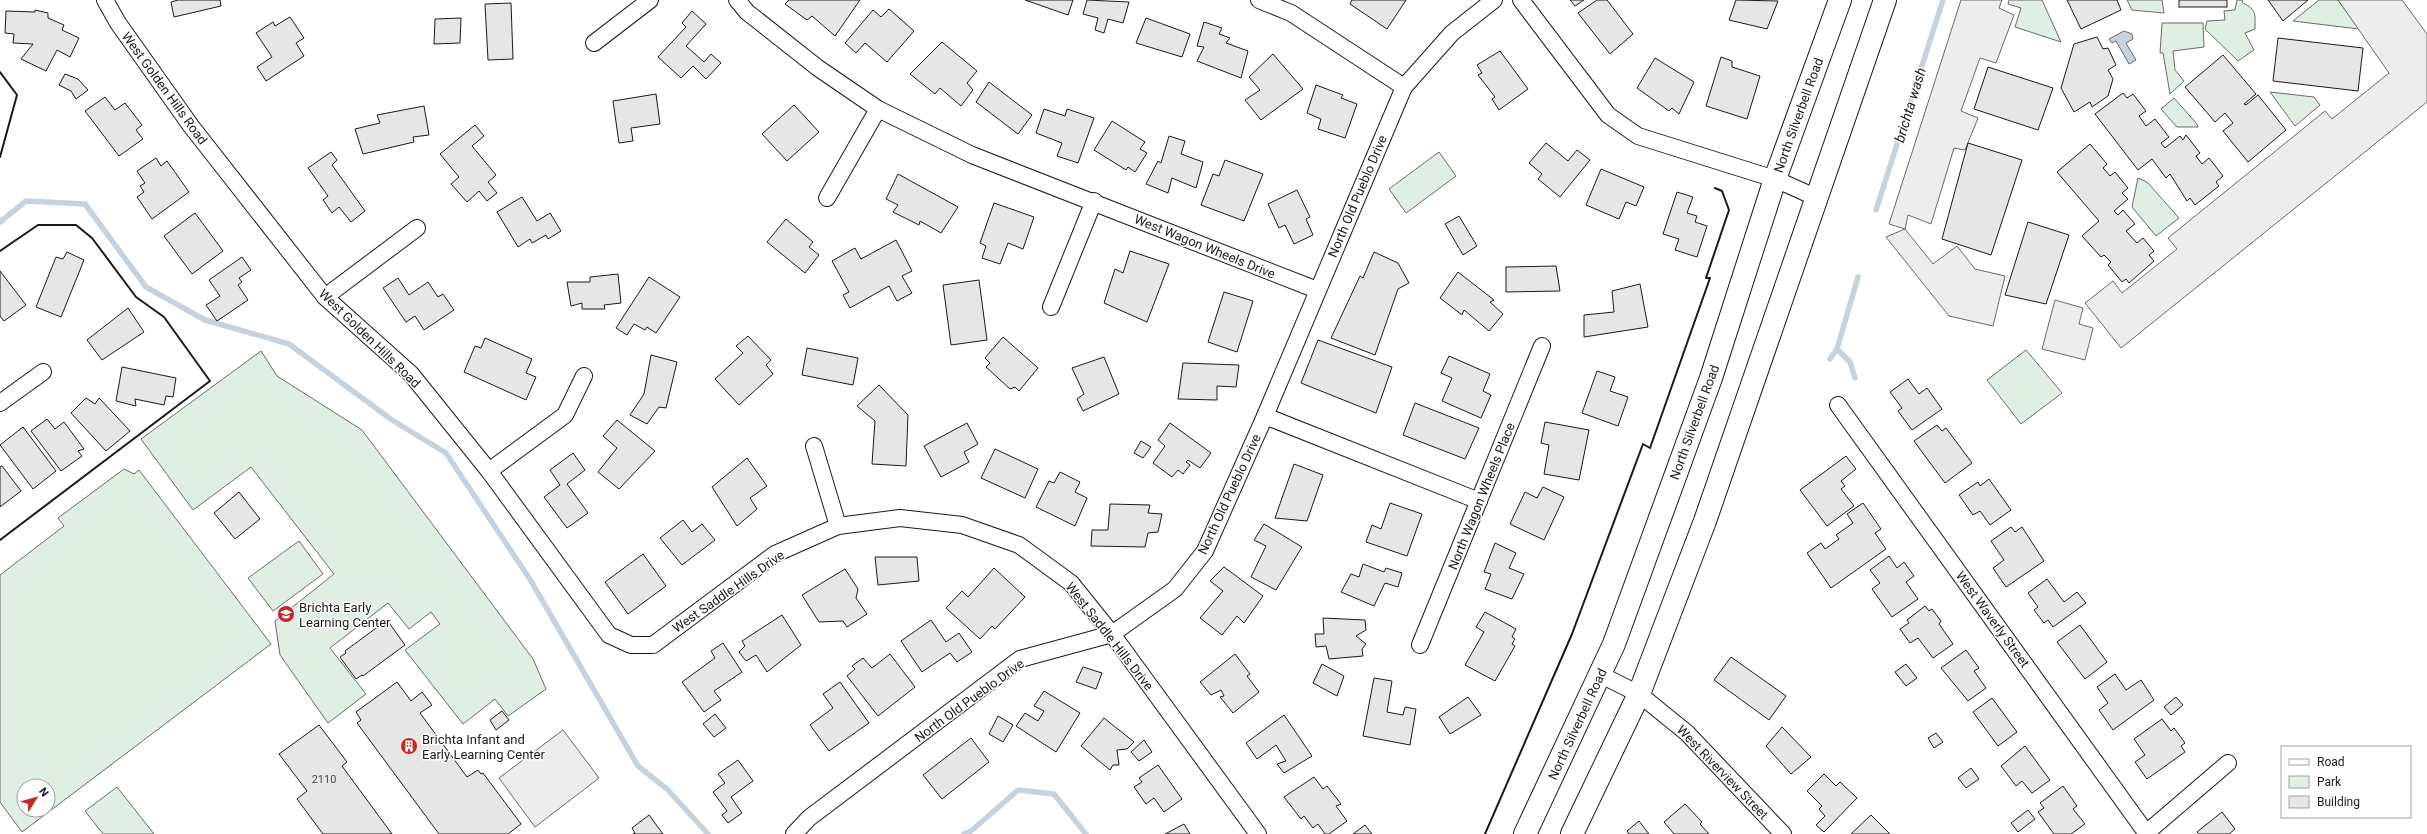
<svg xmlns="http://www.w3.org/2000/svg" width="2427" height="834" viewBox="0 0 2427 834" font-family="Roboto,sans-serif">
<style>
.green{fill:#e0efe3;stroke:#6a6a6a;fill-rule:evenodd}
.parking{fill:#ededed;stroke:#6a6a6a}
.water{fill:#c6d2dc;stroke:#6a6a6a}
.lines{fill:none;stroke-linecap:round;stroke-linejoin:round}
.stream{stroke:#c6d2dc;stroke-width:5.5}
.building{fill:#e6e6e6;stroke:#1a1a1a}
.street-casing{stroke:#1a1a1a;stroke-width:18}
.secondary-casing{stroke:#1a1a1a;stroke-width:24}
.street{stroke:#fff;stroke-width:16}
.secondary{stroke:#fff;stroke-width:22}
.wall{stroke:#1a1a1a;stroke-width:2}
.labels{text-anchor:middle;stroke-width:3;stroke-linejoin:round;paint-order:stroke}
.number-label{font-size:11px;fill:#4d4d4d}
.street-label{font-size:13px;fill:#1a1a1a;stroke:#fff}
.poi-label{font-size:13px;fill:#1a1a1a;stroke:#fff;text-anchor:start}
.water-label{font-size:14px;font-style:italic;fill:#1a1a1a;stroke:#fff}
</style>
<rect width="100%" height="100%" fill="#fff"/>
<!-- green -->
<g class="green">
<polygon points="2009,0 2042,0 2061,42 2015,27 2021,8 2008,4"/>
<polygon points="2127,0 2162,0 2164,13 2132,10"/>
<path d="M2237 0H2242L2243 3C2257 10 2255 14 2255 29L2245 33 2254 50 2238 61 2205 29 2207 21 2225 20 2224 11 2235 10Z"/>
<polygon points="2319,0 2338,0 2359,29 2293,21"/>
<polygon points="2162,23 2203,23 2204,47 2173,51 2175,70 2184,81 2170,94 2163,53 2160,53"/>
<polygon points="2270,92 2314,97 2320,105 2295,126"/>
<polygon points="2174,98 2197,124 2198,127 2177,127 2161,109"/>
<polygon points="1439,152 1456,176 1406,213 1389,189"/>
<polygon points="2138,178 2147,182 2179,218 2156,236 2132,207"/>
<polygon points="2026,350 2062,393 2021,424 1987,380"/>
<polygon points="261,351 277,376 362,430 533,659 546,689 508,716 495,699 463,724 405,650 440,624 431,612 409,629 388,603 330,648 366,694 328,723 280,655 275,621 334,574 251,467 193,510 141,439"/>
<path d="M124 469 134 474 139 470 271 644 22 832 0 802V575L64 526 58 518ZM24 786H48V810H24Z"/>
<polygon points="299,541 323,574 273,611 248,578"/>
<polygon points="117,787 154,834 103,834 85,811"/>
</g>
<!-- parking -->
<g class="parking">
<polygon points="1961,0 2002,0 1999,8 2014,15 1996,63 1980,58 1961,111 1978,118 1965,150 1954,148 1931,224 1908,215 1905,229 1933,264 1957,246 1975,269 2005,276 1993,326 1949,316 1886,237 1905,229 1889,224"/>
<polygon points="2338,0 2402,0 2427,34 2427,102 2121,348 2085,303 2113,281 2122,293 2177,249 2168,238 2325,111 2332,119 2389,73"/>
<polygon points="2055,300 2083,308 2079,324 2093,328 2085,360 2042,349"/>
<polygon points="563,730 599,778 535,827 499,778"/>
</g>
<!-- water -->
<polygon class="water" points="2124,31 2132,34 2133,39 2126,43 2136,60 2129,64 2116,41 2112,43 2109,39"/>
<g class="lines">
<!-- stream -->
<g class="stream">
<polyline points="1876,210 1943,0"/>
<polyline points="0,222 26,201 85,204 146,287 205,320 289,344 392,420 446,453 531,581 638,766 667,789 708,834"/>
<polyline points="1837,349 1850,362 1855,378"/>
<polyline points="1830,359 1837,349 1858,277"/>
<polyline points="964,834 971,831 1018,790 1054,794 1086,834"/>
</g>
</g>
<!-- building -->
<g class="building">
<polygon points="178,0 220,0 221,6 174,17 171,2"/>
<polygon points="789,0 860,0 835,36 812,16 807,20 785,4"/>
<polygon points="1025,0 1073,0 1068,15"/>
<polygon points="1087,0 1129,2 1123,23 1108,19 1104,33 1095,30 1098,18 1083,14"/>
<polygon points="1352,0 1406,0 1387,29 1350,4"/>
<polygon points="1570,0 1584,0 1575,6"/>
<polygon points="1597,0 1607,0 1633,34 1610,54 1578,13"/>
<polygon points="1736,0 1778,1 1767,29 1729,20"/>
<polygon points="2067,0 2117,0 2121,10 2081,29"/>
<rect x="2179" y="0" width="48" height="7"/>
<polygon points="2268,0 2308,0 2283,21"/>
<polygon points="511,3 513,59 488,60 485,4"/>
<polygon points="889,9 914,31 887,62 865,43 856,53 845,43 873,10 881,17"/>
<polygon points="35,10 48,13 48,18 64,25 62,30 79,38 70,57 57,50 46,71 21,59 33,44 13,43 14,34 5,33 6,11 35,12"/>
<polygon points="692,11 706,24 686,46 704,62 711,54 721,63 706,79 693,66 681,78 658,57 686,27 682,23"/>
<polygon points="290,17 304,38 296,43 304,56 266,81 257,67 272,57 256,33 273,22 275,26"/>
<polygon points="461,18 460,43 434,44 435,19"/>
<polygon points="1146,18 1190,34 1182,57 1136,43"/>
<polygon points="1204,22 1222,28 1219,34 1230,38 1226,43 1248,51 1241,78 1197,61 1204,47 1197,46"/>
<polygon points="2097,37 2103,49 2108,48 2116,65 2108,70 2113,79 2108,96 2092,107 2090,102 2074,112 2061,88 2074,44"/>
<polygon points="2278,38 2363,48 2358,91 2273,81"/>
<polygon points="942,42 977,71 967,83 973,90 961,106 940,88 935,94 910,74"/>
<polygon points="1500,51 1528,89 1499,110 1492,99 1495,97 1478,75 1482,73 1477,65"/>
<polygon points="1273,54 1303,89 1261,120 1245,100 1260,90 1249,77"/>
<polygon points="2223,55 2256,94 2244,104 2246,105 2258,95 2286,130 2248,162 2223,131 2233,123 2225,113 2215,122 2185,87"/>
<polygon points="1721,57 1732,61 1732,67 1760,76 1747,119 1706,106"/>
<polygon points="1655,58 1694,82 1679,114 1672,108 1669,111 1637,88"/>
<polygon points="1988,67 2053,88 2038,130 1974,109"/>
<polygon points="65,74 78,79 88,90 76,99 71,91 59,85"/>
<polygon points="989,82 1032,115 1018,134 976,102"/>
<polygon points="1316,85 1343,95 1341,98 1357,104 1345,138 1318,129 1321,119 1307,113"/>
<polygon points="2123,93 2127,98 2133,94 2146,111 2139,116 2146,126 2155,119 2169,137 2161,143 2165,148 2180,136 2183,140 2186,135 2200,153 2196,156 2202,164 2209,158 2223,176 2216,182 2219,186 2195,205 2190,198 2187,201 2170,174 2166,178 2152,159 2138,170 2095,114"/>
<polygon points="656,94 660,124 631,128 633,141 619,143 613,101"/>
<polygon points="105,97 115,110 125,103 142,125 136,130 143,139 119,156 85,111"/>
<polygon points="794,105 819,132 787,161 762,134"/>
<polygon points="424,106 429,135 413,137 414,142 363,154 355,129 380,123 377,115"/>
<polygon points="1044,109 1065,116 1067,109 1094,118 1078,163 1057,156 1062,143 1036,133"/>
<polygon points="1112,121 1145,142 1140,149 1147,153 1135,172 1128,167 1126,170 1094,150"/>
<polygon points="475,125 484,136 472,146 496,175 488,182 497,193 487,201 479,191 467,202 451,184 459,177 440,154"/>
<polygon points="1169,136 1185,141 1181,154 1203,162 1196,188 1172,178 1168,193 1146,184 1158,161 1161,163"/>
<polygon points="1546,143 1568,161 1577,150 1590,160 1560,197 1538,179 1542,174 1529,163"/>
<polygon points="1968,143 2022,160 1991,255 1942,239"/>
<polygon points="2090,144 2107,164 2103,168 2110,176 2115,172 2128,188 2122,193 2128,199 2114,211 2118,215 2123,210 2135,224 2126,231 2137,243 2143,238 2154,251 2149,255 2154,261 2129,283 2126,279 2122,282 2108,265 2111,262 2104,255 2101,257 2082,236 2099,221 2057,172"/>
<polygon points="331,152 337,160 332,165 365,211 351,222 339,207 332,213 323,200 328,196 308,168"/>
<polygon points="156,158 161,166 167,161 189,192 152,219 137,197 144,192 140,186 145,183 137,171"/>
<polygon points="1225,160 1263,174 1244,221 1201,205 1213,174 1219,176"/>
<polygon points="1601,169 1644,187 1636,206 1626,202 1619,219 1586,205"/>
<polygon points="898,174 958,207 941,233 920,221 919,225 893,212 898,205 886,199"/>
<polygon points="1297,190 1310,217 1306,219 1313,235 1294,244 1285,225 1279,228 1268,204"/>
<polygon points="1677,192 1693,197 1687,213 1697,216 1695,222 1707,226 1697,257 1675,250 1679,239 1663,234"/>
<polygon points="522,197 537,221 550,213 561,231 548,239 546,235 532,243 530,239 518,247 497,212"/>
<polygon points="994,203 1034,217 1023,249 1008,243 1000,264 982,258 986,246 980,243"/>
<polygon points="195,213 223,251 192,274 164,236"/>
<polygon points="1459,216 1477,246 1463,255 1445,224"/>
<polygon points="786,219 813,242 809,247 819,255 805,273 767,242"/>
<polygon points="2028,222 2069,235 2046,304 2005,295"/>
<polygon points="896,240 912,271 902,276 912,293 897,301 889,286 850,308 843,295 849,292 832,261 855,248 861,259"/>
<polygon points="1130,251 1169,264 1147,322 1104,303 1115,269 1123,273"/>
<polygon points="67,252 84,260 61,317 36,307 56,257 63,259"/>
<polygon points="1374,252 1398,263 1409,283 1398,289 1375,355 1331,338 1360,276 1363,278"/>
<polygon points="242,257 251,270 239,278 242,282 238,285 248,300 217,321 206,305 220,296 209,280"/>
<polygon points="1556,266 1560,291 1506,292 1506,267"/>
<polygon points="0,271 26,305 4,321 0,316"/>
<polygon points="1458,272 1494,300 1490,302 1503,314 1489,331 1464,310 1462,315 1440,298"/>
<polygon points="618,274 621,303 604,305 605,309 582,309 582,303 571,306 567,282 590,282 590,277"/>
<polygon points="649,277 680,297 656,333 647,327 645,330 634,324 627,335 616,328"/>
<polygon points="398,278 409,295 428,282 438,297 443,294 454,310 424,330 415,316 406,322 383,288"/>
<polygon points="979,280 987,340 951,345 943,285"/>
<polygon points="1640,284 1648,327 1584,337 1584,315 1614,312 1612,291"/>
<polygon points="1224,292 1253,301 1237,352 1208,342"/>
<polygon points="128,308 144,332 102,360 87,340"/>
<polygon points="748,336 771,360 766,365 773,374 739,405 715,379 743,353 736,346"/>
<polygon points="1003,337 1038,368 1019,391 1015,387 1010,389 986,367 990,363 985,358"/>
<polygon points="485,338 532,359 526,373 536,377 526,400 464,372 475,346 481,348"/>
<polygon points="1318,340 1392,367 1376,413 1301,383"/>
<polygon points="807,348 858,358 853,385 802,375"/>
<polygon points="651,355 677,362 666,408 659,407 647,424 630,415 644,394"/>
<polygon points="1449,356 1490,374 1483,391 1491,395 1481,418 1442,401 1452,378 1441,373"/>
<polygon points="1104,357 1119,394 1083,411 1077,399 1084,394 1072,368"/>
<polygon points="1183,363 1239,365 1236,387 1217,386 1217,400 1178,399"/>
<polygon points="122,367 176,378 173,397 166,396 164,405 135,399 136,406 116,401"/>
<polygon points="1597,371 1615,377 1610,391 1628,397 1618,426 1582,413"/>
<polygon points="1908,379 1919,394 1927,388 1942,409 1912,430 1898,411 1902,408 1890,392"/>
<polygon points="879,385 908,415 906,466 872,464 875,421 857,406"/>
<polygon points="86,398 95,404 99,398 130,431 106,451 71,413"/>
<polygon points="1415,403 1479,428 1465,459 1403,435"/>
<polygon points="47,419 55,429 64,422 84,449 78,451 82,456 61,471 31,431"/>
<polygon points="617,420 655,451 619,489 598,472 617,448 603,436"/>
<polygon points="1545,422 1589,430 1579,480 1544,474 1549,445 1541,443"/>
<polygon points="967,423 978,444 964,452 969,462 941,477 924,446"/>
<polygon points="1170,423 1211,453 1200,468 1188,460 1186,462 1190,465 1183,474 1178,470 1172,477 1153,463 1165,446 1158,440"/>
<polygon points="1937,425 1942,431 1946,428 1972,463 1945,483 1914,441"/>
<polygon points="23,427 56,471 33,489 0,445"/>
<polygon points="1141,441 1151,447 1143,458 1134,453"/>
<polygon points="995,449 1038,469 1025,498 981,478"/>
<polygon points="573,453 585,470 567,484 588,513 567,528 544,497 560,485 550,470"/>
<polygon points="1846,456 1856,469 1841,481 1845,486 1841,489 1854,506 1827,526 1800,490"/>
<polygon points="747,458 767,486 750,498 757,509 737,526 712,487"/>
<polygon points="1294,464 1323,475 1307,521 1275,518"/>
<polygon points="2,466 21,491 0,507 0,467"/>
<polygon points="1060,472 1080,482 1075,492 1087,498 1075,526 1036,507 1049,481 1054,483"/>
<polygon points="1989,479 2011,510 1990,525 1980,511 1973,515 1959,495 1978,482 1980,486"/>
<polygon points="1543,487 1564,497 1544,540 1510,524 1525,492 1537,498"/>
<polygon points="239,492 260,519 235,539 214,513"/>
<polygon points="1390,503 1422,514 1407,556 1366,542 1372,525 1381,529"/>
<polygon points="1863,503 1881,529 1875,533 1886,549 1831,588 1807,553 1821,543 1825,549 1839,539 1836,535 1853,523 1847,514"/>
<polygon points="1110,504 1150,505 1148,513 1162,514 1158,532 1148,533 1145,547 1091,546 1092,530 1108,530"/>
<polygon points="683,520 692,532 702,524 715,540 682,565 660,538"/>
<polygon points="1264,524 1302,547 1276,590 1251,577 1266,546 1254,540"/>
<polygon points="2011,527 2015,532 2022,527 2044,561 2006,587 1993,568 2004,560 1991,541"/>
<polygon points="1495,543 1516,553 1509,568 1524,574 1512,599 1485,589 1491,574 1484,572"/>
<polygon points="643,554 666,586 628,614 605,582"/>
<polygon points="1889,556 1897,568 1904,562 1914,576 1906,582 1918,599 1892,617 1872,589 1880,583 1870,570"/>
<polygon points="875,557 917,557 919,581 878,585"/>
<polygon points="1363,564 1384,572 1386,568 1402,573 1398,587 1385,583 1374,606 1341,592 1351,574 1359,577"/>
<polygon points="1224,567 1263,596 1244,623 1237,616 1222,635 1200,618 1223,591 1210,581"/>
<polygon points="994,568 1025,597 995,629 992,626 980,639 946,608 962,591 968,597"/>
<polygon points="845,569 858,589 856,598 867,614 847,627 843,621 819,622 802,595"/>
<polygon points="2047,579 2064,602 2077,592 2086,603 2053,627 2048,620 2044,623 2034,610 2038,607 2028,593"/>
<polygon points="1925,606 1929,611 1932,609 1941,621 1939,624 1953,644 1933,658 1918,638 1910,643 1900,629 1909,623 1907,620"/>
<polygon points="1485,612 1516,629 1512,637 1515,639 1512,644 1515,646 1495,681 1465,665 1484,632 1476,627"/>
<polygon points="782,615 801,645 767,672 756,655 746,661 739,652 745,646 742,641"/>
<polygon points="1323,618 1365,620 1366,630 1356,636 1366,644 1362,649 1363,656 1329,659 1326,646 1316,647 1315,634 1324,634"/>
<polygon points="387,620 405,645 363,676 362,675 356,679 340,657 346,653 345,651"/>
<polygon points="931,620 946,642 959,633 972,652 957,662 950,653 922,672 901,641"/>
<polygon points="2080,625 2107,662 2085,679 2057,642"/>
<polygon points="723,643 742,672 714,691 721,700 704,712 682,682 715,658 711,651"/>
<polygon points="1966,650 1979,668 1974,671 1986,688 1968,701 1941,668"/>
<polygon points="890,654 915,687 878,716 847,676 855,669 852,666 863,658 872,668"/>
<polygon points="1235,654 1250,674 1247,676 1259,692 1233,713 1220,697 1224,696 1221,690 1211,695 1200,682"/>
<polygon points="1731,657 1786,696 1769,720 1714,680"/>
<polygon points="1322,664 1344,676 1337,696 1313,683"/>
<polygon points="1906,664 1917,678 1906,686 1895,672"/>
<polygon points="1083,667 1102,673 1096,689 1076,682"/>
<polygon points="2115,674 2126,690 2141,680 2154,700 2113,730 2099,710 2108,703 2097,687"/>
<polygon points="1374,678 1392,681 1387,712 1403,715 1405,707 1416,709 1410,745 1363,736"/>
<polygon points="397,682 411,701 422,692 432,705 420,713 467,777 478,770 481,774 483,773 521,824 508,834 439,834 357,723 361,720 356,712"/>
<polygon points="840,682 869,723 829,751 810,725 833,708 823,694"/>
<polygon points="1044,691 1080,713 1056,752 1016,726 1025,713 1038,721 1044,711 1034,706"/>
<polygon points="1468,697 1481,715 1450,734 1439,717"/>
<polygon points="2176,697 2183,705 2171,715 2164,707"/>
<polygon points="1992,698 2017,732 1998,746 1973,712"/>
<polygon points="502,711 509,720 496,730 490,720"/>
<polygon points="715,714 726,728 714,737 703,724"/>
<polygon points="1284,715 1312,756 1284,773 1277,764 1286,761 1276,745 1257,759 1246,743"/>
<polygon points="998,716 1013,725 1003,742 989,734"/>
<polygon points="1104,718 1134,742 1127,749 1117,750 1119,765 1113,765 1110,770 1081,746"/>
<polygon points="2162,719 2171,731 2174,728 2185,743 2181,746 2185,752 2147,779 2135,762 2145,755 2134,739"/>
<polygon points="319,725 347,762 342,766 392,834 323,834 297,799 307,791 279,754"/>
<polygon points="1782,727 1811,757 1791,774 1766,746"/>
<polygon points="1936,733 1943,742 1934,748 1928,738"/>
<polygon points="971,738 989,762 942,799 923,775"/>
<polygon points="1144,740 1152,752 1139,761 1131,752"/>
<polygon points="2025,746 2050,780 2032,793 2022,781 2016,786 2001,766"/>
<polygon points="738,760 753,781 731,797 742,813 728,823 722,815 727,811 713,792 725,783 718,774"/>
<polygon points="1158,765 1182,799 1164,812 1154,798 1146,804 1134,787 1142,782 1139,778"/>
<polygon points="1971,768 1979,779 1966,788 1958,778"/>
<polygon points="1824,774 1836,786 1840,782 1857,798 1824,832 1816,825 1825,816 1819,809 1822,806 1807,791"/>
<polygon points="1314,777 1323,789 1327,786 1341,804 1336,806 1347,821 1329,834 1325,834 1318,824 1313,828 1304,816 1301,819 1284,797"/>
<polygon points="2063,786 2077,806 2073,809 2085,824 2071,834 2054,834 2038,812 2044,808 2040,803"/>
<polygon points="1685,804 1702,822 1700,824 1709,834 1674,834 1664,822"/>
<polygon points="2028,810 2035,819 2018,832 2011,823"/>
<polygon points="2222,812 2235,829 2229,834 2199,834 2197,832"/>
<polygon points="649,815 663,834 633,834 635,833 632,828"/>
<polygon points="1871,815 1890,834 1851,834"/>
<polygon points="1639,821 1649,834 1629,834 1627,831"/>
<polygon points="1184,824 1190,834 1165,834"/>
<polygon points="1365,825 1372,834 1353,834"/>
</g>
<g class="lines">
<!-- street casing -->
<g class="street-casing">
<g id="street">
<polyline points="105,0 118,23 191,126 325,297 411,374 489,471 609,635 631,645 653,645 775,554 838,526 900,518 962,525 1019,545 1071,583 1112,634 1258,834"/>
<polyline points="737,0 747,12 818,68 878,109 972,155 1317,290"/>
<polyline points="1259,0 1291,13 1404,87"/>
<polyline points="1521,0 1608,115 1638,136 1775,179 1815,197"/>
<polyline points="594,43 650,0"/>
<polyline points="827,198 878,109"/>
<polyline points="325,297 417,228"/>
<polyline points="1051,307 1094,201"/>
<polyline points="0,403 43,372"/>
<polyline points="1838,405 2147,834"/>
<polyline points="1265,416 1479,501"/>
<polyline points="814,446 838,526"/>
<polyline points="489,471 565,415 584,376"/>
<polyline points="1420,645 1542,346"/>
<polyline points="1601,675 1639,694 1687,733 1783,834"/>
<polyline points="794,834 809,818 1020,659 1112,634 1175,589 1205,551 1265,416 1404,87 1452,33 1494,0"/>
<polyline points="2145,834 2228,763"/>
</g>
</g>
<!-- secondary casing -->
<g class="secondary-casing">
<g id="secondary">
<polyline points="1525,834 1614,644 1711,378 1775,179 1840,0"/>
<polyline points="1572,834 1639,694 1705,521 1885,0"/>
</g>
</g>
<!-- street -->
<use href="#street" class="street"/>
<!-- secondary -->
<use href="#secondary" class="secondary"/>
<!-- wall -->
<g class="wall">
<polyline points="0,72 17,95 0,157"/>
<polyline points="0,251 38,225 76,225 92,238 136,297 164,317 210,381 0,540"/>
<polyline points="1485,834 1572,634 1643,444 1650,448 1710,278 1706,278 1729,210 1722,191 1715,188"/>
</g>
</g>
<!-- icons -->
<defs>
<g id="school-disc" transform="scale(0.9)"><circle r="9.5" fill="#c62828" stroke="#fff"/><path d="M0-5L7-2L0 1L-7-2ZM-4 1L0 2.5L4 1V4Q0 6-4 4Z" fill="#fff"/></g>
<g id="building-disc" transform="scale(0.9)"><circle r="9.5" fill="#c62828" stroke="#fff"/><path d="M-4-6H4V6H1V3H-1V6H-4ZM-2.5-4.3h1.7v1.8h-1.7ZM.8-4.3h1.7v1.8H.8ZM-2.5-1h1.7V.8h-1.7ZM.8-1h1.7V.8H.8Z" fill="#fff"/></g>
</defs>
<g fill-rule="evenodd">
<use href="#school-disc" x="286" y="614"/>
<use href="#building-disc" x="409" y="746"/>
</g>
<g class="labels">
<!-- number labels -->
<g class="number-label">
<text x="324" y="783">2110</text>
</g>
<!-- street labels -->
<g class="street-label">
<text transform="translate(165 88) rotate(54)" y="5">West Golden Hills Road</text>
<text transform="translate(1798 115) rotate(-70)" y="5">North Silverbell Road</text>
<text transform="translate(1357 196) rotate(-67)" y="5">North Old Pueblo Drive</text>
<text transform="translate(1205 246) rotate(22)" y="5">West Wagon Wheels Drive</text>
<text transform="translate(370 338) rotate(44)" y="5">West Golden Hills Road</text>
<text transform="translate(1694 422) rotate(-70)" y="5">North Silverbell Road</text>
<text transform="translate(1229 494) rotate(-65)" y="5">North Old Pueblo Drive</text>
<text transform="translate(1481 496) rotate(-68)" y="5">North Wagon Wheels Place</text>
<text transform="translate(728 591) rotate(-35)" y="5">West Saddle Hills Drive</text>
<text transform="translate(1993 619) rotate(54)" y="5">West Waverly Street</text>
<text transform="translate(1110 636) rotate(52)" y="5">West Saddle Hills Drive</text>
<text transform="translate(969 700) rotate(-36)" y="5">North Old Pueblo Drive</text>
<text transform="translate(1577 724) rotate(-65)" y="5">North Silverbell Road</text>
<text transform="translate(1723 772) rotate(46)" y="5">West Riverview Street</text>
</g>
<!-- poi labels -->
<g class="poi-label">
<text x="299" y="612">Brichta Early<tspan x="299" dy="15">Learning Center</tspan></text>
<text x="422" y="744">Brichta Infant and<tspan x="422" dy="15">Early Learning Center</tspan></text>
</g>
<!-- water labels -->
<g class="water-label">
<text transform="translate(1910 105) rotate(-73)" y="5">brichta wash</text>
</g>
</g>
<!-- legend -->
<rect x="2281" y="746" width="130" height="72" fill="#ffffff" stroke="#a3a3a3"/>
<rect x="2289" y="759" width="20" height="6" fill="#ffffff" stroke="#a3a3a3"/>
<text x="2317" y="766" font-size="12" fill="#1a1a1a">Road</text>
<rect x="2289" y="776" width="20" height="12" fill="#e0efe3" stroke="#a3a3a3"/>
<text x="2317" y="786" font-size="12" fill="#1a1a1a">Park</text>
<rect x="2289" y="796" width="20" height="12" fill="#e6e6e6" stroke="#a3a3a3"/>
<text x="2317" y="806" font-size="12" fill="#1a1a1a">Building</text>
<!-- north arrow -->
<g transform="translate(36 798) rotate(53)"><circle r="19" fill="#ffffff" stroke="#a3a3a3"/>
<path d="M0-3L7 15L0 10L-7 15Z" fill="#c62828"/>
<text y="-6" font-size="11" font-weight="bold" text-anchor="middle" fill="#1a1a1a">N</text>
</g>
</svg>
